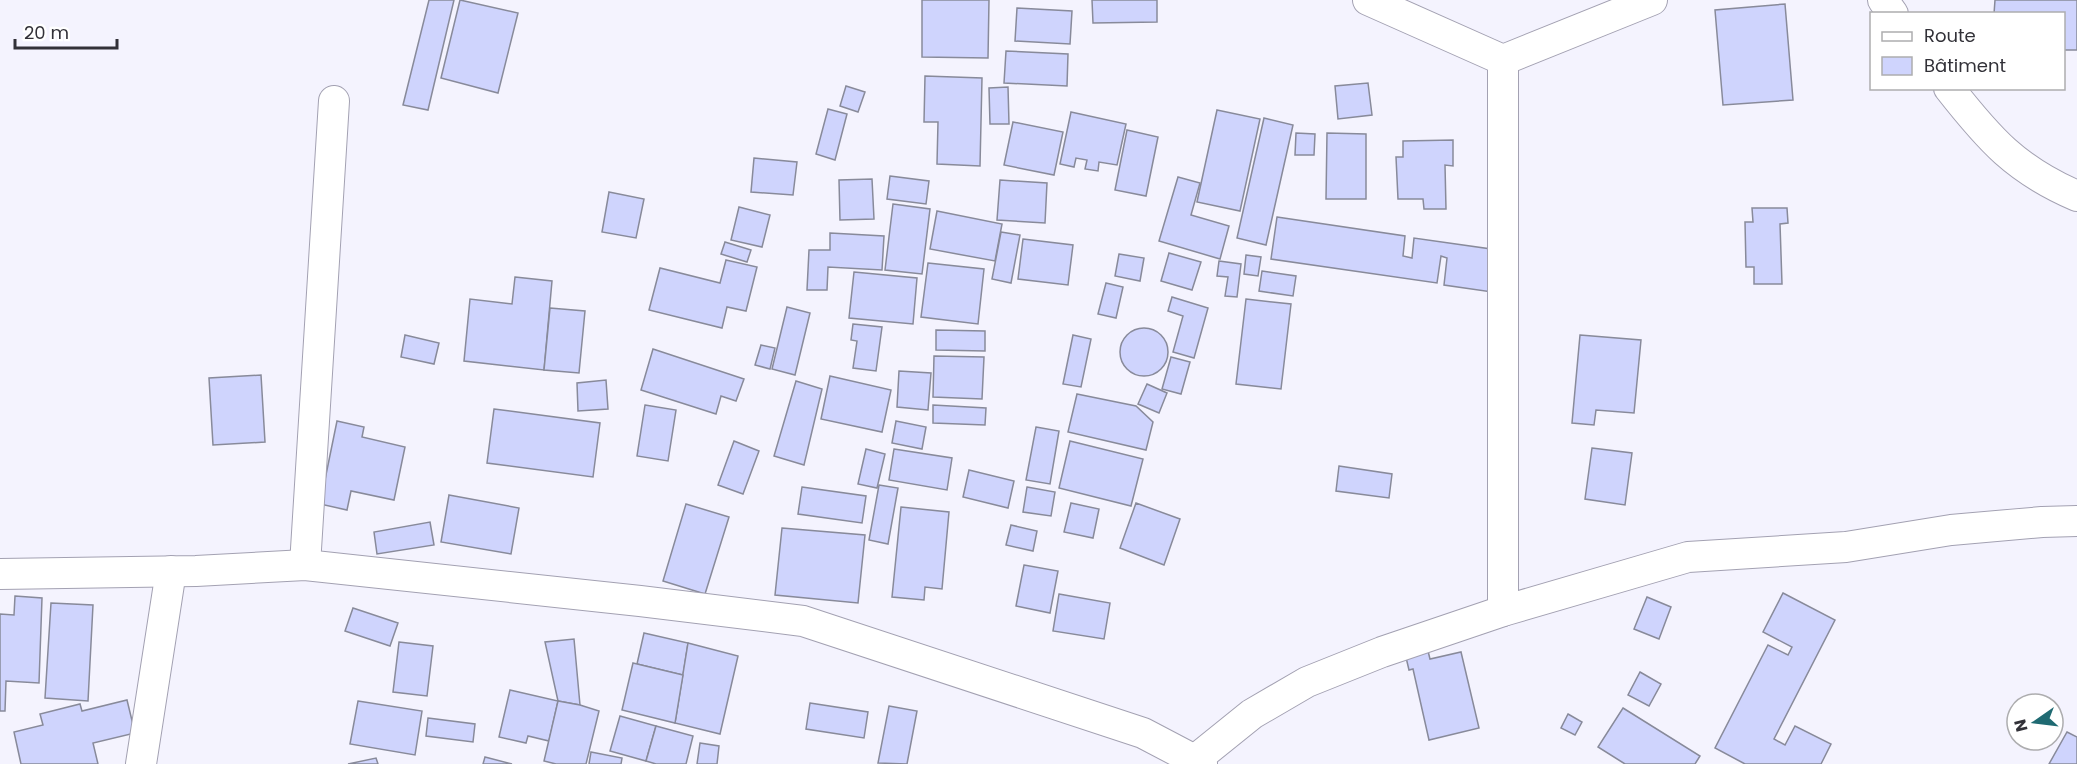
<svg xmlns="http://www.w3.org/2000/svg" width="2077" height="764" viewBox="0 0 2077 764" font-family="Poppins,sans-serif">
<style>
.building{fill:#cfd4fd;stroke:#888a9a;stroke-width:1.5}
.lines{fill:none;stroke-linecap:round;stroke-linejoin:round}
.minor-casing{stroke:#a3a1b2;stroke-width:32}
.minor{stroke:#fff;stroke-width:30}
</style>
<rect width="100%" height="100%" fill="#f4f3fe"/>
<!-- building -->
<g class="building">
<polygon points="429,0 454,0 428,110 403,105"/>
<polygon points="460,0 518,13 498,93 441,78"/>
<polygon points="922,0 989,0 988,58 922,57"/>
<polygon points="1092,0 1157,0 1157,22 1093,23"/>
<polygon points="1995,0 2077,0 2077,50 2064,50 2064,14 1994,14"/>
<polygon points="1785,4 1793,100 1723,105 1715,10"/>
<polygon points="1017,8 1072,11 1070,44 1015,41"/>
<polygon points="1006,51 1068,54 1067,86 1004,83"/>
<polygon points="925,76 982,78 980,166 937,164 938,122 924,122"/>
<polygon points="1368,83 1372,115 1338,119 1335,86"/>
<polygon points="846,86 865,92 858,112 840,106"/>
<polygon points="1008,87 1009,124 990,124 989,88"/>
<polygon points="828,109 847,114 835,160 816,154"/>
<polygon points="1217,110 1260,119 1240,211 1197,202"/>
<polygon points="1071,112 1126,124 1117,165 1099,162 1098,171 1085,169 1087,160 1076,158 1074,167 1060,164"/>
<polygon points="1264,118 1293,125 1266,245 1237,238"/>
<polygon points="1013,122 1063,132 1054,175 1004,165"/>
<polygon points="1127,130 1158,137 1146,196 1115,190"/>
<polygon points="1296,133 1315,134 1314,155 1295,155"/>
<polygon points="1327,133 1366,134 1366,199 1326,199"/>
<polygon points="1453,140 1453,166 1445,165 1446,209 1424,209 1423,199 1398,199 1396,157 1403,157 1403,141"/>
<polygon points="754,158 797,162 793,195 751,192"/>
<polygon points="890,176 929,181 926,204 887,199"/>
<polygon points="1178,177 1200,183 1191,215 1229,226 1220,259 1159,241"/>
<polygon points="872,179 874,219 840,220 839,180"/>
<polygon points="1000,180 1047,183 1045,223 997,220"/>
<polygon points="609,192 644,199 636,238 602,232"/>
<polygon points="893,204 930,209 922,274 885,270"/>
<polygon points="739,207 770,215 762,247 731,240"/>
<polygon points="1752,208 1787,208 1788,223 1780,224 1782,284 1754,284 1754,267 1746,267 1745,222 1753,222"/>
<polygon points="937,211 1002,224 995,261 930,249"/>
<polygon points="1277,217 1405,236 1403,256 1412,258 1414,238 1498,250 1492,292 1444,285 1447,258 1441,256 1437,283 1271,259"/>
<polygon points="1001,232 1020,235 1011,283 992,279"/>
<polygon points="830,233 884,236 882,270 828,267 827,290 807,290 809,250 830,250"/>
<polygon points="1023,239 1073,245 1068,285 1018,279"/>
<polygon points="725,242 751,250 747,262 721,254"/>
<polygon points="1169,253 1201,262 1192,290 1161,281"/>
<polygon points="1119,254 1144,258 1140,281 1115,276"/>
<polygon points="1246,255 1261,257 1258,276 1244,274"/>
<polygon points="726,260 757,267 746,311 727,307 722,328 649,310 660,268 720,283"/>
<polygon points="1219,261 1241,264 1237,297 1225,296 1228,277 1217,276"/>
<polygon points="928,263 984,269 978,324 921,317"/>
<polygon points="1262,271 1296,276 1293,296 1259,291"/>
<polygon points="854,272 917,278 913,324 849,318"/>
<polygon points="515,277 552,281 544,370 464,361 470,299 512,304"/>
<polygon points="1106,283 1123,287 1116,318 1098,314"/>
<polygon points="1172,297 1208,308 1194,358 1173,352 1183,316 1168,311"/>
<polygon points="1246,299 1291,304 1281,389 1236,384"/>
<polygon points="787,307 810,313 795,375 772,369"/>
<polygon points="550,308 585,311 579,373 544,370"/>
<polygon points="853,324 882,327 876,371 853,368 857,341 851,340"/>
<circle cx="1144" cy="352" r="24"/>
<polygon points="936,330 985,331 985,351 936,350"/>
<polygon points="405,335 439,343 434,364 401,357"/>
<polygon points="1073,335 1091,339 1081,387 1063,384"/>
<polygon points="1580,335 1641,340 1634,413 1596,410 1594,425 1572,423"/>
<polygon points="761,345 775,348 770,369 755,365"/>
<polygon points="653,349 744,379 736,401 721,396 716,414 641,390"/>
<polygon points="934,356 984,357 982,399 933,397"/>
<polygon points="1171,357 1190,362 1181,394 1162,389"/>
<polygon points="899,371 931,373 928,410 897,407"/>
<polygon points="261,375 265,442 213,445 209,378"/>
<polygon points="830,376 891,390 882,432 821,419"/>
<polygon points="606,380 608,409 578,411 577,383"/>
<polygon points="796,381 822,389 804,465 774,456"/>
<polygon points="1147,384 1167,393 1159,413 1138,404"/>
<polygon points="1077,394 1136,406 1153,422 1146,450 1068,432"/>
<polygon points="645,405 676,410 668,461 637,456"/>
<polygon points="933,405 986,408 985,425 933,423"/>
<polygon points="494,409 600,423 593,477 487,463"/>
<polygon points="337,421 364,427 362,437 405,447 394,500 351,491 347,510 320,504"/>
<polygon points="896,421 926,427 922,449 892,443"/>
<polygon points="1036,427 1059,431 1050,484 1026,480"/>
<polygon points="734,441 759,451 743,494 718,485"/>
<polygon points="1070,441 1143,459 1131,506 1059,488"/>
<polygon points="1592,448 1632,453 1625,505 1585,499"/>
<polygon points="866,449 885,454 877,488 858,484"/>
<polygon points="894,449 952,458 947,490 889,480"/>
<polygon points="1339,466 1392,474 1389,498 1336,491"/>
<polygon points="969,470 1014,481 1008,508 963,497"/>
<polygon points="879,485 898,488 888,544 869,540"/>
<polygon points="802,487 866,496 862,523 798,514"/>
<polygon points="1027,487 1055,492 1051,516 1023,512"/>
<polygon points="449,495 519,508 511,554 441,542"/>
<polygon points="1071,503 1099,509 1093,538 1064,532"/>
<polygon points="1136,503 1180,519 1164,565 1120,548"/>
<polygon points="686,504 729,517 705,594 663,581"/>
<polygon points="901,507 949,512 942,589 925,587 924,600 892,597"/>
<polygon points="430,522 434,545 377,554 374,532"/>
<polygon points="1011,525 1037,531 1033,551 1006,545"/>
<polygon points="782,528 865,535 858,603 775,595"/>
<polygon points="1024,565 1058,571 1050,613 1016,606"/>
<polygon points="1783,593 1835,620 1774,739 1785,745 1795,726 1831,744 1821,764 1745,764 1715,748 1768,645 1788,655 1792,647 1763,632"/>
<polygon points="1059,594 1110,603 1104,639 1053,631"/>
<polygon points="15,596 42,598 39,683 6,681 5,711 0,711 0,614 14,615"/>
<polygon points="1647,597 1671,607 1659,639 1634,629"/>
<polygon points="51,603 93,605 88,701 45,698"/>
<polygon points="353,608 398,623 390,646 345,631"/>
<polygon points="644,633 688,643 683,675 637,664"/>
<polygon points="574,639 580,705 558,701 545,642"/>
<polygon points="399,642 433,646 427,696 393,692"/>
<polygon points="688,643 738,656 720,734 675,723"/>
<polygon points="1426,643 1430,659 1461,652 1479,728 1429,740 1413,669 1409,670 1404,649"/>
<polygon points="633,663 683,675 675,723 622,710"/>
<polygon points="1640,672 1661,684 1649,706 1628,695"/>
<polygon points="510,690 558,701 549,741 528,736 526,743 499,737"/>
<polygon points="127,700 135,733 93,743 98,764 21,764 14,732 43,725 40,714 80,704 82,711"/>
<polygon points="358,701 422,711 415,755 350,744"/>
<polygon points="558,701 580,705 599,711 586,764 556,764 544,761"/>
<polygon points="810,703 868,712 864,738 806,729"/>
<polygon points="889,706 917,711 907,764 878,763"/>
<polygon points="1623,708 1700,756 1695,764 1625,764 1598,747"/>
<polygon points="1568,714 1582,722 1575,735 1561,728"/>
<polygon points="620,716 656,726 646,761 610,751"/>
<polygon points="428,718 475,724 473,742 426,736"/>
<polygon points="656,726 693,736 686,764 656,764 646,761"/>
<polygon points="2067,732 2077,737 2077,764 2049,764"/>
<polygon points="700,743 719,746 717,764 697,764"/>
<polygon points="591,752 622,758 621,764 589,764"/>
<polygon points="485,757 512,764 483,764"/>
<polygon points="376,758 378,764 348,764"/>
</g>
<g class="lines">
<!-- minor casing -->
<g class="minor-casing">
<g id="minor">
<polyline points="1368,0 1503,60 1652,0"/>
<polyline points="1883,0 1893,14"/>
<polyline points="1503,60 1503,611"/>
<path d="M1949 88C1989 139 2016 170 2077 196"/>
<polyline points="305,565 334,101"/>
<polyline points="0,574 196,571 305,565 640,601 803,621 1143,733 1202,764"/>
<polyline points="141,764 171,571"/>
<polyline points="1190,764 1252,714 1307,682 1382,652 1503,611 1688,557 1846,547 1951,530 2042,522 2077,521"/>
</g>
</g>
<!-- minor -->
<use href="#minor" class="minor"/>
</g>
<!-- legend -->
<rect x="1870" y="12" width="195" height="78" fill="#ffffff" stroke="#adadaf" stroke-width="1.5"/>
<rect x="1882" y="32" width="30" height="9" fill="#ffffff" stroke="#adadaf" stroke-width="1.5"/>
<text x="1924" y="42" font-size="18" fill="#323138">Route</text>
<rect x="1882" y="57" width="30" height="18" fill="#cfd4fd" stroke="#adadaf" stroke-width="1.5"/>
<text x="1924" y="72" font-size="18" fill="#323138">Bâtiment</text>
<!-- north arrow -->
<g transform="translate(2035 722) rotate(256)"><circle r="28" fill="#ffffff" stroke="#adadaf" stroke-width="1.5"/>
<path d="M0-4.5L10 22L0 15L-10 22Z" fill="#1f6a72"/>
<text y="-9" font-size="16" font-weight="bold" text-anchor="middle" fill="#323138">N</text>
</g>
<!-- scale -->
<path d="M15 39v9h102v-9" fill="none" stroke="#323138" stroke-width="3"/>
<text x="24" y="39" font-size="18" fill="#323138" stroke="#ffffff" stroke-width="4.5" paint-order="stroke">20 m</text>
</svg>
